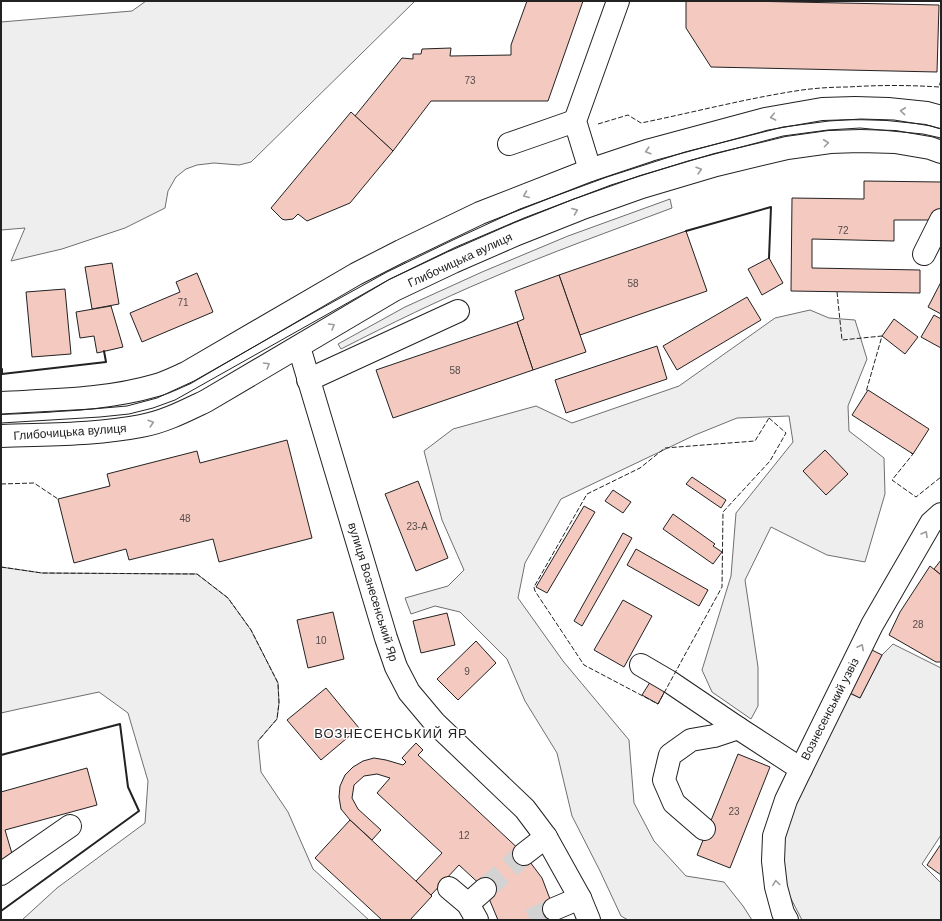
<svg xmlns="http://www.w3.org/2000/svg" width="942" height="921" viewBox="0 0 942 921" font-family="Arial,sans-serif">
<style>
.green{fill:#eee;stroke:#6f6f6f}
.building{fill:#f3c9c0;stroke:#222}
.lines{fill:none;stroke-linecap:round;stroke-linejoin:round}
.minor-tunnel{stroke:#d3d3d3;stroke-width:22;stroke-dasharray:22 11;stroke-linecap:butt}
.minor-casing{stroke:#222;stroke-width:24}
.major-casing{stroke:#222;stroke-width:24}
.minor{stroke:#fff;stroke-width:22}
.major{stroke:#fff;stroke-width:22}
.tram{stroke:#222;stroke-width:1}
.fence{stroke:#222;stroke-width:1;stroke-dasharray:5 2;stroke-linecap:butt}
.wall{stroke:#222;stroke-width:2}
.oneway{stroke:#9c9c9c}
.labels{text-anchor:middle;stroke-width:3;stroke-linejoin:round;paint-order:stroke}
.number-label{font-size:10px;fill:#564c4a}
.street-label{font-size:12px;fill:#222;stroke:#fff}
.neighbourhood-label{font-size:13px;letter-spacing:1px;fill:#222;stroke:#fff}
</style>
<rect width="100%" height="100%" fill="#fff"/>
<!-- green -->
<g class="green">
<polygon points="146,1 415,1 251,162 239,165 214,163 197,165 186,169 176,177 168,191 165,208 125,228 62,249 11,261 25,228 1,230 1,22 132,11"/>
<path d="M670 199 672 208C611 231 549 253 489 279 439 300 390 324 341 349L338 344 405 307 482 272 568 236Z"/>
<polygon points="810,310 829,318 855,320 867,359 848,406 849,431 884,458 885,494 865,562 827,555 771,527 745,580 758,667 758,706 751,719 712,692 702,670 731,576 736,513 793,442 789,416 737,418 695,435 561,499 525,563 518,598 563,661 629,740 634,803 654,841 686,876 724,882 743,906 752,920 628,920 621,916 600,871 572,816 557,753 525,701 507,659 460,612 435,606 411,614 405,598 448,586 464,570 442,520 424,451 453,429 536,406 572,423 679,386 775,318"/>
<polygon points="1,567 42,573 197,574 228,598 251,630 278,683 279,703 277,719 258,741 261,772 288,812 313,869 369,920 22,920 57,888 145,823 148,781 128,713 99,692 19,709 1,713"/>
<polygon points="893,644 941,668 941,835 922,864 941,883 941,920 802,920 787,891 781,863 783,836 800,786 849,693 860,698 882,655"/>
</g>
<!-- building -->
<g class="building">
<polygon points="527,1 583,1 548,101 431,101 393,151 355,116 402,58 413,59 413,54 421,54 422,49 451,48 450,56 511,55 511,45"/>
<polygon points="686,1 744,1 939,5 937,72 711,67 686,28"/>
<polygon points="351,112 393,151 350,203 307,221 298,214 293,219 285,220 282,219 271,208"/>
<polygon points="864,181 941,182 941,220 894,220 894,241 812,239 812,268 920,270 920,293 791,291 792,198 864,199"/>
<polygon points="686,231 707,291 580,335 559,275"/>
<polygon points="769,258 783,283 762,295 748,269"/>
<polygon points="112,263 119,304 92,309 85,267"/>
<polygon points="197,273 213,312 142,342 130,313 180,292 176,282"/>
<polygon points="559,275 586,352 533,370 517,322 524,319 515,291"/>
<polygon points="941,282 941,314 928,307"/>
<polygon points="65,289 71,354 32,357 26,292"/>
<polygon points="747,297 761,320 677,370 663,346"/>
<polygon points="111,306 123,347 97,353 94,336 80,338 76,312"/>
<polygon points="934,315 941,319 941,348 921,337"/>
<polygon points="894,319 918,337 905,354 882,336"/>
<polygon points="517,322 533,370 393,418 376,370"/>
<polygon points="657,346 667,379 566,413 555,380"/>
<polygon points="868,390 929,429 913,454 852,415"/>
<polygon points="287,440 312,538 219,562 213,539 129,560 126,549 74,563 58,499 110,486 107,474 197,451 200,463"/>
<polygon points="825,450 848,474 826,495 803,471"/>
<polygon points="692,477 726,500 721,508 686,484"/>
<polygon points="418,481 448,558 416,571 385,494"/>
<polygon points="613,490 631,502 623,513 605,501"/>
<polygon points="584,506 595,512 547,593 536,587"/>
<polygon points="673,514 715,544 713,546 722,552 713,564 663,529"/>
<polygon points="623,533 632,538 582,626 574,621"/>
<polygon points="636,549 708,590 699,606 627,565"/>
<polygon points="941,560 941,575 934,569"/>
<polygon points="930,566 941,575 941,662 936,662 889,635 900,612"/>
<polygon points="623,600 652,616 624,667 594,650"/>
<polygon points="333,612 344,659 308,668 297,620"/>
<polygon points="447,613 455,645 421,653 413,621"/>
<polygon points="476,641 496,663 458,700 437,679"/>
<polygon points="868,648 882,655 860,698 846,691"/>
<polygon points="652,679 667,687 658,704 642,695"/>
<polygon points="326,688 359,728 321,760 287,720"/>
<polygon points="416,743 423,750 418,755 524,854 542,878 558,920 498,920 485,889 459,865 431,895 416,881 442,853 377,793 390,778 377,774 364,776 354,785 352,798 358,809 381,830 372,840 350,820 341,809 339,797 340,786 345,775 353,767 363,761 374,758 386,760 403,765 406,762 402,758"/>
<polygon points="738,754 770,767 730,868 697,855"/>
<polygon points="87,768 97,805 5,830 13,857 1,861 1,792"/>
<polygon points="350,820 432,896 410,920 382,920 315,858"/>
<polygon points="941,844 941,875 927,865"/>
</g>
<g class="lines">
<!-- minor-tunnel -->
<g class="minor-tunnel">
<polyline points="485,889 524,854"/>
<polyline points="530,920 554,909"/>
</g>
<!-- minor casing -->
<g class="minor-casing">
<g id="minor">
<polyline points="509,144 575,121"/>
<polyline points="590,170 575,121 618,1"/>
<polyline points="924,254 941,220"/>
<polyline points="299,347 386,638 396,667 409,692 435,723 525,809 546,837 580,898 589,920"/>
<polyline points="308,380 458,311"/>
<polyline points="641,665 670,682 738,728 801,769"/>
<polyline points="704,829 674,803 664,780 670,755 691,740 714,736 738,728"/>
<polyline points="524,854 546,837"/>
<polyline points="1,874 70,826"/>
<polyline points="449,888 468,904 477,920"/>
<polyline points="468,904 485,889"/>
<polyline points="554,909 580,898"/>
<polyline points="787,920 783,913 776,887 773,861 774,836 786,800 801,769 872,625 931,523 941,514"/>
</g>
</g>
<!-- major casing -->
<g class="major-casing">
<g id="major">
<path d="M1 403C54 400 106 400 157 385 167 382 177 377 186 373L356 274 401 251 480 213 590 170 650 150 765 119 822 109 855 108 888 109 927 113 941 117"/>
<path d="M1 436C47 434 95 435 141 426 164 422 185 411 206 401L394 290 453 262 517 234 580 209 642 187 716 165 787 148 830 142 860 141 895 142 930 148 941 152"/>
</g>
</g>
<!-- minor -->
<use href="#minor" class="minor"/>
<!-- major -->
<use href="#major" class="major"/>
<!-- tram -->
<g class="tram">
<polyline points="1,414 92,409 127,406 157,398 194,381 313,313 387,272 455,239 520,209 607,177 685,152 783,127 829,121 861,119 894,120 931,126 941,129"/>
<polyline points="1,423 100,417 129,414 153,408 175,400 390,279 456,247 524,218 611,185 688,161 783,136 828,130 860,128 923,134 941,138"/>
</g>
<!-- fence -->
<g class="fence">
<path d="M598 124 628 115 641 123C695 112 748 98 802 90 817 88 833 87 848 87 878 85 909 85 939 87L941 80"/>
<polyline points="837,292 842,340 882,336 866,392"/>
<polygon points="769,418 786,433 770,461 723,512 722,587 670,682 658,704 584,665 535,591 534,587 587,494 640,468 665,448 755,441"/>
<polyline points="911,453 913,454 892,480 916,497 941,477"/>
<polyline points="1,484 34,483 58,499"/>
<polyline points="1,567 42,573 197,574 228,598 251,630 278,683 279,703 277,719 258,741"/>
</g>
<!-- wall -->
<g class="wall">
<polyline points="686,231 771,207 769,258"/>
<polyline points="2,369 2,374 106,362 104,351"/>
<polyline points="1,755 120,724 128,787 139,811 1,911"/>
</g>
</g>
<!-- one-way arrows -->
<defs><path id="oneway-chevron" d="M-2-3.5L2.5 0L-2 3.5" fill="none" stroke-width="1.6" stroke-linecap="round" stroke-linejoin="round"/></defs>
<g class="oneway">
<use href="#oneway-chevron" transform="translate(903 111) rotate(-174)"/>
<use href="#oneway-chevron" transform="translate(773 117) rotate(169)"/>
<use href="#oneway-chevron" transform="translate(826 143) rotate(-7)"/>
<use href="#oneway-chevron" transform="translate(648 151) rotate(163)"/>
<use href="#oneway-chevron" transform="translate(699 170) rotate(-16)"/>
<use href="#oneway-chevron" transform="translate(526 195) rotate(158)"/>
<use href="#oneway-chevron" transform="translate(575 211) rotate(-21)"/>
<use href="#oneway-chevron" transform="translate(332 326) rotate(-30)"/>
<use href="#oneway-chevron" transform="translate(267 365) rotate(-31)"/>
<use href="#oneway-chevron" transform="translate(151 423) rotate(-17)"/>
<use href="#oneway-chevron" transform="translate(925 534) rotate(-60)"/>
<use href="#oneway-chevron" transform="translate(861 647) rotate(-63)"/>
<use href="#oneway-chevron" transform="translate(776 883) rotate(-98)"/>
</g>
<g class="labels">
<!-- number labels -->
<g class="number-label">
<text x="470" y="84">73</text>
<text x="843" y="234">72</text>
<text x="633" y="287">58</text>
<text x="183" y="306">71</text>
<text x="455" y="374">58</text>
<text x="185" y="522">48</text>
<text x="417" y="530">23-А</text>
<text x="918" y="628">28</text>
<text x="321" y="644">10</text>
<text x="467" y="675">9</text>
<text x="734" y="815">23</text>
<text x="464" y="839">12</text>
</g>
<!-- street labels -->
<g class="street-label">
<text transform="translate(460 260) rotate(-25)" y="4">Глибочицька вулиця</text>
<text transform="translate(70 432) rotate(-4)" y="4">Глибочицька вулиця</text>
<text transform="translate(373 592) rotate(73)" y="4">вулиця Вознесенський Яр</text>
<text transform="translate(830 709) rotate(-63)" y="4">Вознесенський узвіз</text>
</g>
<!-- neighbourhood labels -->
<g class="neighbourhood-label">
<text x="391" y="738">ВОЗНЕСЕНСЬКИЙ ЯР</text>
</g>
</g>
<!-- border -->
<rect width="942" height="921" fill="none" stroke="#222222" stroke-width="4"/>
</svg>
